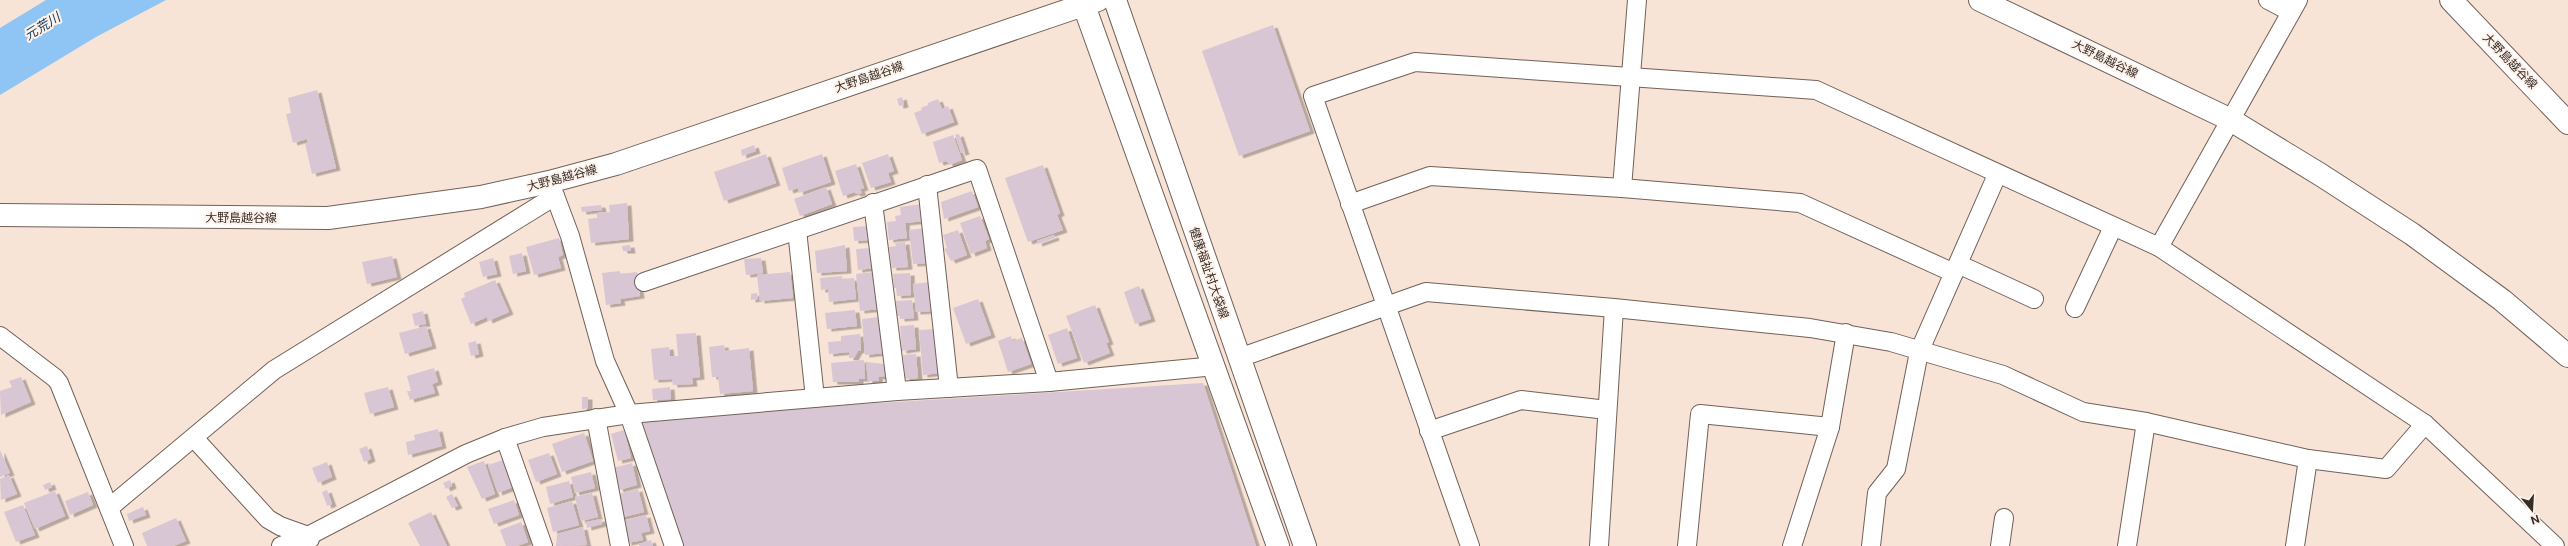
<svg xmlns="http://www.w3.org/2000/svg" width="2568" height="546" viewBox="0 0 2568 546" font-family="'Public Sans','Noto Sans JP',sans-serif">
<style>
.water{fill:#8fc5f4}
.building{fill:#d8c6d4;filter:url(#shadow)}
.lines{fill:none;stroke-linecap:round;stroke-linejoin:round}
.street-casing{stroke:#726157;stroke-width:20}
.secondary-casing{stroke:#726157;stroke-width:24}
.street{stroke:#fff;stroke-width:18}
.secondary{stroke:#fff;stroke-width:22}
.labels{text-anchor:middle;stroke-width:4;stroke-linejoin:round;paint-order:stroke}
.street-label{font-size:12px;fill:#342d28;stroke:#fff2eb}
.water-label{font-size:13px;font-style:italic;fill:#0b3553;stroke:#fff2eb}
</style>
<defs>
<filter id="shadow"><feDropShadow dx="4.5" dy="2.5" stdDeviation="0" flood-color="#0004"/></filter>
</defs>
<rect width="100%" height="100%" fill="#f8e3d7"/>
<!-- water -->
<polygon class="water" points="46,0 166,0 96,37 0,95 0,28"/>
<!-- building -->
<g class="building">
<polygon points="1273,25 1310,131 1239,156 1202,51"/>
<polygon points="317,90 336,168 312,174 305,143 308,143 307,139 293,143 286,114 291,113 288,98"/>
<polygon points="902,97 904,105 899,106 897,99"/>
<polygon points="938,99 942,109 948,106 954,122 922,134 914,113 922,110 921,108 928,105 928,103"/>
<polygon points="959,134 965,152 961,153 955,135"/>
<polygon points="953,135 962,160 949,165 947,161 939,163 933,142"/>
<polygon points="754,145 756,151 742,156 741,150"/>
<polygon points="766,154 776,183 724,201 714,172"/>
<polygon points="822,154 831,182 799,193 798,188 789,191 782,168"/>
<polygon points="888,154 894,171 888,173 891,182 871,188 862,163"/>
<polygon points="856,164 864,188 860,189 862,193 856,194 855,192 843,196 835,171"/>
<polygon points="1043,165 1060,213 1057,215 1063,230 1028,242 1005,178"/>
<polygon points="826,187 832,204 800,216 794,199"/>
<polygon points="972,191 978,207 944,219 941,202"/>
<polygon points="627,203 629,239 591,243 588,219 597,218 597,213 610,212 609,205"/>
<polygon points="922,204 924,221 905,223 907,238 889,240 887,222 896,221 895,216 901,215 900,207"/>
<polygon points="601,205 602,210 582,212 581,207"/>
<polygon points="980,216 989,239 985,241 987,248 971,254 960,223"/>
<polygon points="869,226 870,240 854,241 853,227"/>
<polygon points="925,228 928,263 913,264 909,230"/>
<polygon points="958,230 967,255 951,261 944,249 947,248 943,235"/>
<polygon points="1054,235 1055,238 1038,244 1037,241"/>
<polygon points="559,238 563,255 558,257 561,268 534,275 526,247"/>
<polygon points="905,242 908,267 892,268 889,247 896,246 895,243"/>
<polygon points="630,245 631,251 623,251 622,246"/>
<polygon points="845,245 847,271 817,273 815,251"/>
<polygon points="872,248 874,268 858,270 856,249"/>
<polygon points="522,253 526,271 513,274 509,256"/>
<polygon points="392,256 397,277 367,284 362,262"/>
<polygon points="493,258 497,274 483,277 479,262"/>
<polygon points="761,258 763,273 746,275 744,259"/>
<polygon points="620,271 620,274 637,272 640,296 620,299 621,303 606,305 602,273"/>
<polygon points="790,272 793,298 760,301 757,275"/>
<polygon points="876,272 879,309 860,311 856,274"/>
<polygon points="910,273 911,295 897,296 896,288 894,288 893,274"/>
<polygon points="842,276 842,279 854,278 856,299 829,302 828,289 821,290 820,278"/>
<polygon points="495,280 509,312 488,321 487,317 471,324 461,299 465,297 464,293"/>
<polygon points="931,282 933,311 916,312 913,284"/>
<polygon points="1139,286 1151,319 1135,324 1124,292"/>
<polygon points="757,293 758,299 751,300 751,294"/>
<polygon points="978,299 991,335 966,344 953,308"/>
<polygon points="912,300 914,318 900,319 900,316 897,316 896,301"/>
<polygon points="1095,305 1109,342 1106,343 1110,353 1084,363 1066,316"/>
<polygon points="855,310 857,326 827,329 825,313"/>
<polygon points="423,311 426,324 415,326 412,314"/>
<polygon points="879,317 884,353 865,355 862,319"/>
<polygon points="914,325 916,349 902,351 900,326"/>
<polygon points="426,326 432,346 405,354 399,333"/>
<polygon points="1067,328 1077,358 1058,364 1048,335"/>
<polygon points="935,329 940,373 923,375 919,330"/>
<polygon points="696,333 700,377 692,378 693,384 673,385 672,379 654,380 651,349 669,347 670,356 678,356 676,334"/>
<polygon points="860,334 861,350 858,351 854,358 849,358 849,352 829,354 828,342 841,341 841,336"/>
<polygon points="1011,336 1012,341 1022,338 1031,364 1008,372 998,341"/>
<polygon points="476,341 479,354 471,356 468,343"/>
<polygon points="724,345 725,351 749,348 753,391 720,394 718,377 712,377 709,347"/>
<polygon points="916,354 918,378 905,379 903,355"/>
<polygon points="864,360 865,379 859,379 859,382 833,382 831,363"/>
<polygon points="866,362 884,364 885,376 878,377 879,381 868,381"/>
<polygon points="434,368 438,382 432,384 435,393 410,400 407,391 411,391 407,376"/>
<polygon points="21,377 31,402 1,415 0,391 12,387 9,381"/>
<polygon points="1203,383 1256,546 680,546 636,418"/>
<polygon points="388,387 394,407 370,414 364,393"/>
<polygon points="670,387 671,399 653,400 652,389"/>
<polygon points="582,397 588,397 588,408 582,409"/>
<polygon points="438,429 442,446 408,455 406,442 415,440 414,435"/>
<polygon points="624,430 631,458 618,461 611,434"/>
<polygon points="584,433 593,461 562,472 552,444"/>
<polygon points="367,446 371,459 364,462 359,449"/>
<polygon points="0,450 10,473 0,477"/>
<polygon points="549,453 557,474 536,482 528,460"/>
<polygon points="506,459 516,486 498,493 488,465"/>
<polygon points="484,461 495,494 482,499 467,467"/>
<polygon points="327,462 332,477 318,483 312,468"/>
<polygon points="632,463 637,485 619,490 613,468"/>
<polygon points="591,472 595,488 575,493 571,477"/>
<polygon points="9,475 17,494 1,500 0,479"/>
<polygon points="450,480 452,486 446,489 443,483"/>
<polygon points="569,481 573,497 550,504 546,487"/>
<polygon points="50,482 52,487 45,490 43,485"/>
<polygon points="638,489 644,512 619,518 614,495"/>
<polygon points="327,490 332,504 327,506 322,492"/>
<polygon points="55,491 65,516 35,529 24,503"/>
<polygon points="88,492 93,505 70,515 65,501"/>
<polygon points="592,493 598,517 581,521 575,497"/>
<polygon points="452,494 458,506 452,508 446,497"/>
<polygon points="514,500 519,515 494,524 488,509"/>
<polygon points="572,501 579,525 553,532 547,508"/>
<polygon points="23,505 35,535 16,542 4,512"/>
<polygon points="143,507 146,515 129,521 127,514"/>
<polygon points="431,512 447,546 420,546 408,523"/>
<polygon points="646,515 650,531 641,533 643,540 627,543 622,521"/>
<polygon points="176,518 186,541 173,546 147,546 142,533"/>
<polygon points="601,519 602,524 587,528 586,522"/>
<polygon points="521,522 528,542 517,546 506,546 500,530"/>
<polygon points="583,527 587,545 556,546 557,534"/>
<polygon points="651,540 653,546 639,546 639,544"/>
</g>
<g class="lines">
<!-- street casing -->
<g class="street-casing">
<g id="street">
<polyline points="2268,0 2291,12"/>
<polyline points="927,185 949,388"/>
<polyline points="1622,188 1637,0"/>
<polyline points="555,196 570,236 605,361 629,414 674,546"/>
<polyline points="873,203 897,391"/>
<polyline points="1350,204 1430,176 1622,188 1800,203 1954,273"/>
<polyline points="797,230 815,398"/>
<polyline points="2159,247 2298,0"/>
<polyline points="1958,264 2034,299"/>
<polyline points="644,282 977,169 1049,382"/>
<polyline points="2075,308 2113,227"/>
<polyline points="0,336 55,378 59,383 124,546"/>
<polyline points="1239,358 1426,292 1614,308 1810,328 1891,342 2003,375 2083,412 2146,422 2308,459 2386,469 2425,424"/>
<polyline points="596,418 620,546"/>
<polyline points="1429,431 1521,400 1607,410"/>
<polyline points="194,438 268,519 280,526 308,536 310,539"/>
<polyline points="505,438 543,546"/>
<polyline points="109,508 274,370 555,196 549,182"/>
<polyline points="281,546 308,536 466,454 505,438 543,427 629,414 897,391 1049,382 1215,366"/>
<polyline points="1470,546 1313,96 1415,62 1816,90 2159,247 2425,424 2555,546"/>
<polyline points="1599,546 1614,308"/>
<polyline points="1687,546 1700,414 1830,427"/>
<polyline points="1792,546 1830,427 1846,333"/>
<polyline points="1871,546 1877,493 1896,469 1919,352 1997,175"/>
<polyline points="2000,546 2004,518"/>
<polyline points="2127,546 2146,422"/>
<polyline points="2295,546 2308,459"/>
</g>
</g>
<!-- secondary casing -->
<g class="secondary-casing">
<g id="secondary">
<polyline points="1082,0 1278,546"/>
<polyline points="1115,0 1305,546"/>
<polyline points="1980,0 2229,119 2321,175 2412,234 2502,300 2568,356"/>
<polyline points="2451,0 2568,123"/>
<polyline points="0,215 328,218 481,197 549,182 616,164 1098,0"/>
</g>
</g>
<!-- street -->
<use href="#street" class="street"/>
<!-- secondary -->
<use href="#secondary" class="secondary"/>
</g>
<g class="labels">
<!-- street labels -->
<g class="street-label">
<text transform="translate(2105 59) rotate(26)" y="4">大野島越谷線</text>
<text transform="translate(2510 61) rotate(46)" y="4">大野島越谷線</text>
<text transform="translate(869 77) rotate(-19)" y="4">大野島越谷線</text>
<text transform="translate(562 178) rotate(-15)" y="4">大野島越谷線</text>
<text x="241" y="222">大野島越谷線</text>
<text transform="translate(1209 273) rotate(71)" y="4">健康福祉村大袋線</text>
</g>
<!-- water labels -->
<g class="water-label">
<text transform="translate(42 26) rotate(-32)" y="5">元荒川</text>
</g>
</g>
<!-- north arrow -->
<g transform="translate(2532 510) rotate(162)" stroke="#fff2eb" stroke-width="3" paint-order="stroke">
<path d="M0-3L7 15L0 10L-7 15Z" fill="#342d28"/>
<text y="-6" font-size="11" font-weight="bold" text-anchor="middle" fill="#342d28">N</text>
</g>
</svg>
